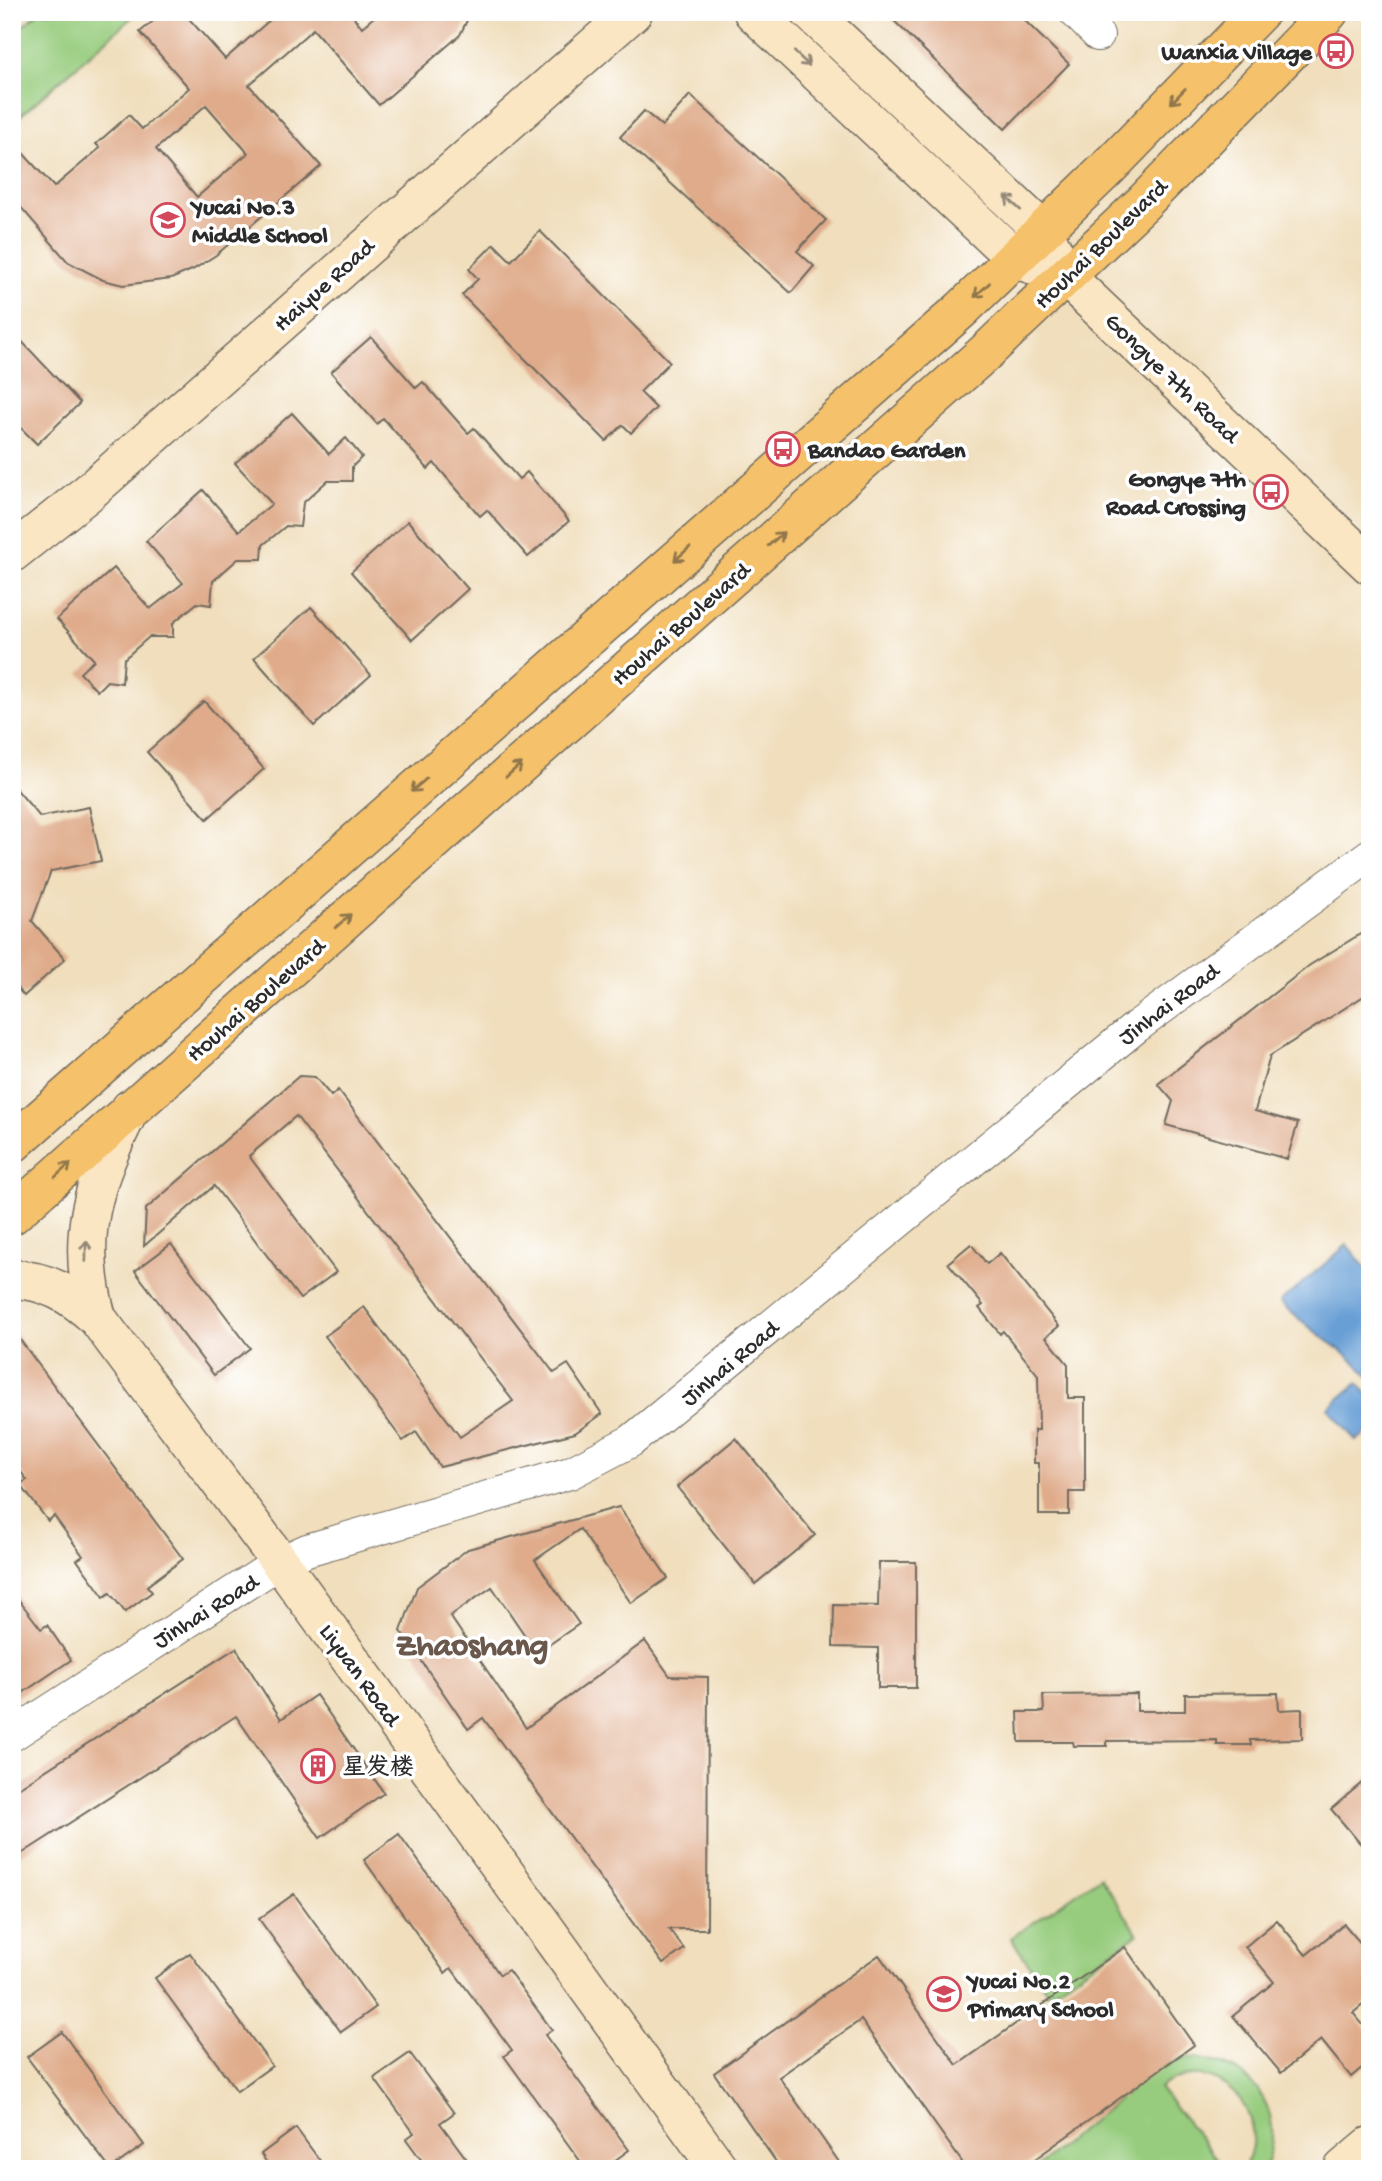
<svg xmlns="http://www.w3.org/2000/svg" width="1382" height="2181" viewBox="0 0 1382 2181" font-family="'Gochi Hand','LXGW WenKai TC',sans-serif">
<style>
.green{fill:#97cc7e;stroke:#617c54;stroke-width:2}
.water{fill:#679fd5;stroke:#496580;stroke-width:2}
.building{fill:#dfab8a;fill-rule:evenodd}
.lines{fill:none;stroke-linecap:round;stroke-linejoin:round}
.street-casing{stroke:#706a5e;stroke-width:34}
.secondary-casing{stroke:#706a5e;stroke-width:41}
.primary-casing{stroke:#706a5e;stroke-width:41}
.street{stroke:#fff;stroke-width:32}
.secondary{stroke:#fbe6c4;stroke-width:38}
.primary{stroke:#f5c16b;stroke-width:38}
.oneway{stroke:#938878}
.oneway2{stroke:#90764b}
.labels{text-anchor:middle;stroke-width:7;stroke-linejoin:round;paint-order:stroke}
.poi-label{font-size:24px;font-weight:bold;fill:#2b2b2b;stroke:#fff;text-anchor:start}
.street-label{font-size:24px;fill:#2b2b2b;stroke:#fff}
.district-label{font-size:32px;font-weight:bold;fill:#6a584c;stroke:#fff}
</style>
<rect width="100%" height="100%" fill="#fff"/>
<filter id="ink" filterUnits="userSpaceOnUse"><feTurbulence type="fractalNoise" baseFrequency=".0143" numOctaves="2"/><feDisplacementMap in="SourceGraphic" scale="14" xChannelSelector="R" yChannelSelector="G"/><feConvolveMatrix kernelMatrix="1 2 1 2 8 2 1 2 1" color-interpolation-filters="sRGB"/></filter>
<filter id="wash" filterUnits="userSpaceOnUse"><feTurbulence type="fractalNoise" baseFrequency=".00686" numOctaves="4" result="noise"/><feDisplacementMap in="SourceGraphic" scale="28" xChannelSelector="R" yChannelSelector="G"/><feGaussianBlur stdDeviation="1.57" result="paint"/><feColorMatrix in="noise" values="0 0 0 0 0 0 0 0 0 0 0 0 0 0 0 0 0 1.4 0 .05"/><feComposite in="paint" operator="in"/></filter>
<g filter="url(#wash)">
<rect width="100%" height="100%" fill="#f0debc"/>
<!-- green -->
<g class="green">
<polygon points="39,12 138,12 20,116 12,107 12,35"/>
<polygon points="1100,1877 1138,1934 1049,1994 1011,1938"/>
<path d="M1182 2059C1245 2054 1292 2108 1264 2169H1243C1277 2114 1213 2048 1159 2088L1226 2169H1034L1153 2071Z"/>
</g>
<!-- water -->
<g class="water">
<path d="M1347 1245 1370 1273V1378C1344 1347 1308 1331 1280 1302Z"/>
<polygon points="1358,1383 1370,1397 1370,1430 1356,1441 1328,1408"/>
</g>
<g id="blocks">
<!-- building -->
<g class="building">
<path d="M164 12H183L225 59 279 12H349L362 27 380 12H471L460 35 379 105 313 29 249 85 321 166 216 255 194 269 171 279 123 285 103 280 68 262 12 197V141L54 187 100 148 96 144 129 115 142 129 189 88 140 32ZM206 105 248 153 197 197 156 149Z"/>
<polygon points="885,12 1016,12 1069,64 1005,129"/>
<polygon points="690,95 826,220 797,251 814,266 791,293 620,137 644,111 662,126"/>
<polygon points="540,231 670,362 640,392 656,408 631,433 623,425 606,441 462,295 478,279 469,269 494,244 511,261"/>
<polygon points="12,331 80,403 37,444 12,419"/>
<polygon points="371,337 416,388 423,382 468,433 474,428 519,479 527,472 569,521 528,557 487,510 480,516 434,463 428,469 383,418 377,424 331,372"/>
<polygon points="292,413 329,454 346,438 362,457 352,467 352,481 327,481 303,503 300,527 286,526 263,545 262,559 238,559 213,581 211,605 197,603 173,623 173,637 149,637 124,659 122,683 107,681 97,691 80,673 94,660 57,619 114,568 150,609 183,583 146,541 203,490 239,531 272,504 235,463"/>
<polygon points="408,521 468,589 412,640 351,572"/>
<polygon points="311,607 371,675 314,726 254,658"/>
<polygon points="204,701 264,769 207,819 147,752"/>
<polygon points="12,784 40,817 89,807 101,861 51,871 32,921 65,959 24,996 12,982 12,863 17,850 12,845"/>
<polygon points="1370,928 1370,992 1270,1056 1255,1111 1298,1123 1287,1159 1166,1125 1173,1101 1158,1084 1310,965"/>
<polygon points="299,1076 315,1077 331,1096 338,1090 554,1373 568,1364 602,1414 575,1433 440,1467 416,1432 403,1441 325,1336 364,1307 460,1437 513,1401 296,1116 249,1156 336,1272 300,1299 214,1186 144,1246 146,1209"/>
<polygon points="171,1244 250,1348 214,1375 135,1271"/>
<polygon points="971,1244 987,1264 1000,1253 1059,1326 1046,1337 1068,1364 1068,1398 1085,1398 1085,1492 1069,1492 1069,1515 1039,1515 1039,1463 1034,1463 1034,1430 1039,1430 1038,1375 1003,1331 1000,1334 979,1308 983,1305 948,1263"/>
<polygon points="12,1329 183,1559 147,1586 152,1592 125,1612 110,1593 104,1597 77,1560 83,1556 54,1516 48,1521 20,1484 27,1480 12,1460"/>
<polygon points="736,1438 815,1535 755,1584 677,1487"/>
<polygon points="619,1507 668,1578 631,1603 580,1529 535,1560 579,1624 537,1653 492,1587 450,1616 526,1728 645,1641 670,1676 708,1677 707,1929 669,1929 684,1949 663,1964 483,1718 468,1729 401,1631 417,1587 468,1549"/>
<polygon points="879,1562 916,1562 916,1688 878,1688 878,1648 833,1647 834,1605 878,1606"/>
<polygon points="12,1591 41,1629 47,1625 71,1660 12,1700"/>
<polygon points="236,1648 281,1719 316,1695 384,1793 320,1838 236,1716 12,1860 12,1792"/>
<polygon points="1278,1693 1279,1710 1302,1709 1302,1739 1250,1740 1251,1745 1217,1745 1217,1740 1107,1741 1107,1746 1074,1746 1073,1742 1019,1742 1018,1712 1044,1712 1043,1695 1137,1694 1137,1711 1185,1711 1185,1694"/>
<polygon points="1370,1776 1370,1855 1331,1809"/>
<polygon points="399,1834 500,1975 508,1970 552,2030 545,2035 629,2150 603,2169 586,2169 504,2056 512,2050 451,1968 445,1973 364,1860"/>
<polygon points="294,1894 376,2007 341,2032 259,1919"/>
<polygon points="1277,1920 1306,1955 1344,1924 1370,1954 1370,1999 1353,2013 1370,2033 1370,2061 1351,2077 1321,2040 1281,2073 1233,2016 1274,1982 1245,1947"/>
<polygon points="1125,1947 1194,2045 1021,2169 967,2169 861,2020 779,2077 844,2169 781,2169 714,2073 879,1955 957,2065"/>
<polygon points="190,1953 272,2066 237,2091 155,1978"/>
<polygon points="62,2032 144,2145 110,2169 27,2057"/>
<polygon points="410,2053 454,2113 440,2123 474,2169 428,2169 406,2139 414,2133 374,2078"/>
<polygon points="296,2128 326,2169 271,2169 261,2154"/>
</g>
</g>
</g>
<g filter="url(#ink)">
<use href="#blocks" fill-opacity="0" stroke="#706a5e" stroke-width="2"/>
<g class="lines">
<!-- street casing -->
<g class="street-casing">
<g id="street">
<polyline points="1075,12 1098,35"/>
<polyline points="12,1735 280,1562 307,1550 570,1473 631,1441 1136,1027 1370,855"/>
</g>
</g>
<!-- secondary casing -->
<g class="secondary-casing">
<g id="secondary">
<polyline points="753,12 1016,259 1045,269"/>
<polyline points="810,12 1044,232 1066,277 1370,565"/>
<polyline points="12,553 88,493 633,12"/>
<path d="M12 1279C47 1280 72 1295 97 1318L280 1562 719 2169"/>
<path d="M97 1318C74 1236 93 1182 130 1109"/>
<polyline points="1343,2169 1370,2146"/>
</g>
</g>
<!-- primary casing -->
<g class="primary-casing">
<g id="primary">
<polyline points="12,1144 961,310 1110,166 1260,12"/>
<polyline points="12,1215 987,351 1142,204 1329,12"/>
</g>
</g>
<!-- street -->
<use href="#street" class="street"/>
<!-- secondary -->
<use href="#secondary" class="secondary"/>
<!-- primary -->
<use href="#primary" class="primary"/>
</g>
<!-- one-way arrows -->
<defs><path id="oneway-shaft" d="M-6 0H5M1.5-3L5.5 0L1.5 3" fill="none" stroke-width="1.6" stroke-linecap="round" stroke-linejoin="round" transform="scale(1.75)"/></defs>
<g class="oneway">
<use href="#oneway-shaft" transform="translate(802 59) rotate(43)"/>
<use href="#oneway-shaft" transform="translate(1013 203) rotate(-137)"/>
<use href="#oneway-shaft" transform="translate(86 1251) rotate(-89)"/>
</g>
<g class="oneway2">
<use href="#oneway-shaft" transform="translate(1178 96) rotate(134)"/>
<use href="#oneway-shaft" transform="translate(982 290) rotate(137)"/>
<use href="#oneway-shaft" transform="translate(776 539) rotate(-41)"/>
<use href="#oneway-shaft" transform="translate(682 554) rotate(139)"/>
<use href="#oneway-shaft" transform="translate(514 770) rotate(-41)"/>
<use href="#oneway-shaft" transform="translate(419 785) rotate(139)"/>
<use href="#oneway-shaft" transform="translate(343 921) rotate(-41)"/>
<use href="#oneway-shaft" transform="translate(63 1170) rotate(-42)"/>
</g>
</g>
<!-- icons -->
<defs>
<g id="bus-ring" transform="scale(1.75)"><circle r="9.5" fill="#fff" stroke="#d1495b" stroke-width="1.5"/><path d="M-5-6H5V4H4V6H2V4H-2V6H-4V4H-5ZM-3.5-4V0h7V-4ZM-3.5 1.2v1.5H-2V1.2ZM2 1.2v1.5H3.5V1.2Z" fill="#d1495b"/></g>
<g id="school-ring" transform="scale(1.75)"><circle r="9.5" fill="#fff" stroke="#d1495b" stroke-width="1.5"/><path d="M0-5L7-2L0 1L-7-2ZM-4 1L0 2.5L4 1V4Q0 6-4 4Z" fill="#d1495b"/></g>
<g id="building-ring" transform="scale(1.75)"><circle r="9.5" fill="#fff" stroke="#d1495b" stroke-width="1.5"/><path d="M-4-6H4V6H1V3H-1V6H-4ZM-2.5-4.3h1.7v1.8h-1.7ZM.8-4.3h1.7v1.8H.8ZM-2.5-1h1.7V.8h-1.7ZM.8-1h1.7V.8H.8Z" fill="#d1495b"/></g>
</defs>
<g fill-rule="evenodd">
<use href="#bus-ring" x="1336" y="51"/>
<use href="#school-ring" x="168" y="220"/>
<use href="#bus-ring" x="783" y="449"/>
<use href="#bus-ring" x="1271" y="492"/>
<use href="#building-ring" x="318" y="1766"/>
<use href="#school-ring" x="944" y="1994"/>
</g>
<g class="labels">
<!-- poi labels -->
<g class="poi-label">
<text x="1312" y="59" text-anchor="end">Wanxia Village</text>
<text x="192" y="214">Yucai No.3<tspan x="192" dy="28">Middle School</tspan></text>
<text x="808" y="457">Bandao Garden</text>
<text x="1246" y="486" text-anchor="end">Gongye 7th<tspan x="1246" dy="28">Road Crossing</tspan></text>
<text x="342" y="1774">星发楼</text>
<text x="968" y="1988">Yucai No.2<tspan x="968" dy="28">Primary School</tspan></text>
</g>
<!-- street labels -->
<g class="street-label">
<text transform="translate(1100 243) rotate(-44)" y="8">Houhai Boulevard</text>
<text transform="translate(323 284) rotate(-42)" y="8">Haiyue Road</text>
<text transform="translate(1173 377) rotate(44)" y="8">Gongye 7th Road</text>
<text transform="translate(680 623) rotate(-41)" y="8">Houhai Boulevard</text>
<text transform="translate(255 999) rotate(-41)" y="8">Houhai Boulevard</text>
<text transform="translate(1168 1003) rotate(-37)" y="8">Jinhai Road</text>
<text transform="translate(729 1362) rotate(-40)" y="8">Jinhai Road</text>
<text transform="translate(205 1610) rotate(-32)" y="8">Jinhai Road</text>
<text transform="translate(361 1674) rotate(54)" y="8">Liyuan Road</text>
</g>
<!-- district labels -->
<g class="district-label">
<text x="472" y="1654">Zhaoshang</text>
</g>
</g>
<!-- margin -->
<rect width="1382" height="2181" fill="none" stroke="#fff" stroke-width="42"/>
</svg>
